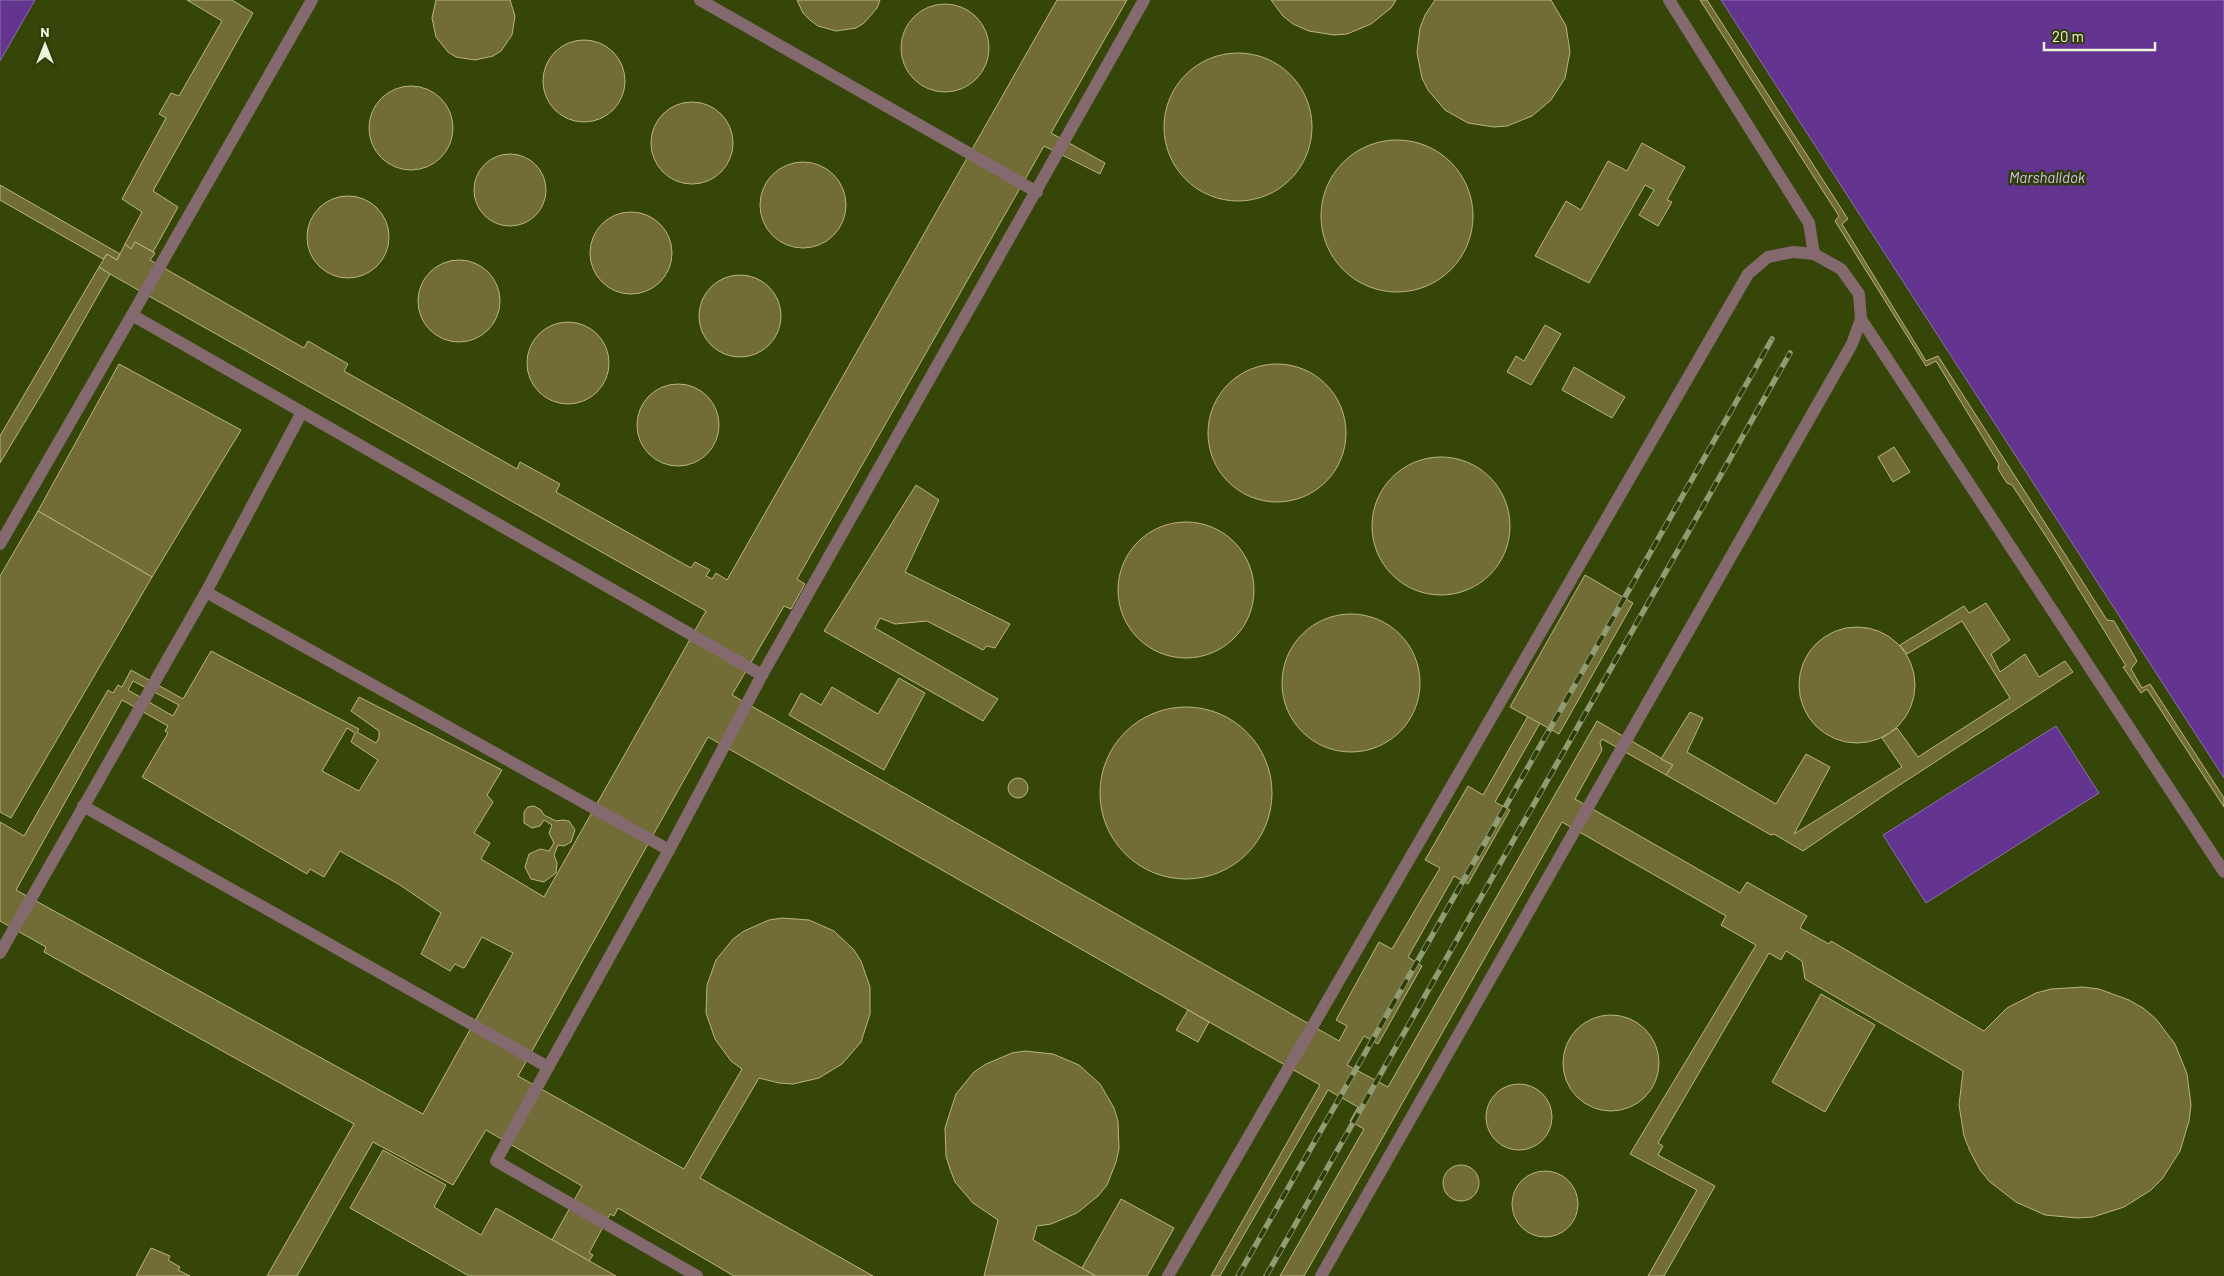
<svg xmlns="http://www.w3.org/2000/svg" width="2224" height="1276" viewBox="0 0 2224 1276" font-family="Barlow,sans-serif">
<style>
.built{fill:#364608}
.water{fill:#633591;stroke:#8c6fa7}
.building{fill:#726d37;stroke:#bab57d;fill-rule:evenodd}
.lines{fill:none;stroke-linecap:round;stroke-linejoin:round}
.lane{stroke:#846a6f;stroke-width:12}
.rail-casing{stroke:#909c74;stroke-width:5.5}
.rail{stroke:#2f3d09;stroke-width:4;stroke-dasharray:11;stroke-linecap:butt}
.labels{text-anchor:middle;stroke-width:5;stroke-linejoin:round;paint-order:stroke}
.water-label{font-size:15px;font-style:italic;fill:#d5c1f2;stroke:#2f3d09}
</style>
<rect width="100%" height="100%" fill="#2f3d09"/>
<!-- built -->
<polygon class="built" points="35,0 1721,0 2224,778 2224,1276 0,1276 0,61"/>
<!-- water -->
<g class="water">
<polygon points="0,0 35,0 0,61"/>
<polygon points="1721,0 2224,0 2224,778"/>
<polygon points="2056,726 2099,793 1926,903 1883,835"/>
</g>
<!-- building -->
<g class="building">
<polygon points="187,0 232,0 253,13 153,191 178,207 153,252 135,242 131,249 125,244 142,212 122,199 166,118 159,114 171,93 179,96 222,21"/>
<polygon points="436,0 510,0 515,16 512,35 501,51 493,56 475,60 456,57 448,52 436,37 432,18"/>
<polygon points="797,0 880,0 877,8 864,23 856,28 836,31 818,26 810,20 803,13"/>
<path d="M1057 0H1127L1051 133 1105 163 1100 174 1044 146 797 579 805 584 791 609 784 606 732 695 1339 1041 1347 1026 1336 1020 1379 942 1392 949 1440 868 1425 860 1468 786 1483 795 1528 716 1540 723 1495 802 1510 810 1468 884 1454 876 1408 957 1422 966 1378 1044 1364 1036 1347 1065 1388 1087 1597 721 1673 765 1666 775 1602 739 1600 743 1602 750 1575 799 1740 893 1747 882 1807 916 1800 928 1829 944 1831 941 1984 1031 2007 1008 2036 993 2051 989 2083 987 2099 989 2129 1000 2143 1008 2156 1019 2175 1044 2187 1074 2191 1105 2189 1121 2180 1151 2162 1179 2151 1190 2124 1207 2093 1217 2077 1218 2045 1215 2016 1202 1990 1182 1980 1170 1970 1151 1964 1136 1959 1105 1963 1071 1805 979 1802 961 1786 951 1781 960 1769 953 1658 1143 1663 1146 1658 1155 1715 1186 1664 1276H1648L1697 1190 1630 1154 1756 945 1721 925 1726 916 1562 822 1304 1276H1280L1364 1129 1350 1121 1358 1107 1328 1090 1220 1276H1211L1320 1085 708 737 518 1076 684 1169 742 1069 731 1061 715 1039 706 1013 707 985 716 960 733 939 744 931 769 920 782 918 809 920 834 931 854 950 861 961 870 987V1014L861 1042 842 1064 819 1078 793 1084 779 1083 759 1078 700 1178 873 1276H734L618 1208 614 1216 610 1214 589 1253 593 1255 589 1261 552 1240 582 1186 486 1130 453 1185 373 1142 297 1276H267L354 1124 44 952 46 947 0 921V822L24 836 108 690 113 693 118 685 122 687 131 670 183 699 211 651 359 729 357 732 376 743 379 738V731L351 711 359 697 502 770 487 795 493 802 474 833 490 843 481 859 544 897 706 611 110 274 99 267 107 254 117 260 125 244 131 249 135 242 155 253 150 260 304 348 308 341 348 364 344 371 517 469 520 462 560 484 556 492 691 568 695 562 710 570 706 576 712 579 716 573 727 580ZM133 681 179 705 173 716 128 690ZM122 700 168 726 165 731 168 733 142 777 307 874 310 869 324 877 340 851 400 885 441 913 421 954 450 971 455 964 463 968 465 967 482 937 513 953 423 1114 16 890ZM347 728 355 733 351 742 378 760 359 791 322 771Z"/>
<polygon points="1271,0 1396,0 1391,8 1371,24 1347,34 1334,35 1309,31 1293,24 1283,16"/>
<polygon points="1435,0 1551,0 1566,26 1570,52 1565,78 1551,100 1532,116 1507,126 1494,127 1468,123 1445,110 1428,90 1422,78 1417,53 1420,28 1425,15"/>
<polygon points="1700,0 1707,0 1848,219 1842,224 1926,361 1938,356 2107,620 2114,621 2137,661 2131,669 2142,688 2150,684 2224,798 2224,807 2147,689 2141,693 2123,667 2126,666 2051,544 2012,485 2007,483 1998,469 1999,464 1936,361 1926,366 1835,221 1839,216"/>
<circle cx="945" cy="48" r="44"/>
<circle cx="584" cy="81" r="41"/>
<circle cx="1238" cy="127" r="74"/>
<circle cx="411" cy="128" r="42"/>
<circle cx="692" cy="143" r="41"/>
<circle cx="1397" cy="216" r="76"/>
<polygon points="1642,143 1685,167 1667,200 1672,202 1658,226 1639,215 1654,190 1645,185 1589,283 1535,256 1566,201 1581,210 1608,161 1627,171"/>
<circle cx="510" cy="190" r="36"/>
<circle cx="803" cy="205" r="43"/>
<polygon points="0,185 120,254 117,260 107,254 103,259 0,200"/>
<circle cx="348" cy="237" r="41"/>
<circle cx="631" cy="253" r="41"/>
<circle cx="459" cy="301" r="41"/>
<polygon points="99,267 110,274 44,390 0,463 0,436"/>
<circle cx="740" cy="316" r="41"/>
<circle cx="568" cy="363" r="41"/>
<polygon points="1545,325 1561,334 1531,385 1507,372 1516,356 1524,361"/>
<polygon points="119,364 241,430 152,577 38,511"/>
<circle cx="1277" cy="433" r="69"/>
<polygon points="1574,367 1625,397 1612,418 1562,390"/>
<circle cx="678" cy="425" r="41"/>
<polygon points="1894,447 1910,472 1893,482 1878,457"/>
<circle cx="1441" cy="526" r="69"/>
<polygon points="916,485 939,500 905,572 1010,624 995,648 987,646 983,650 927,621 895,624 880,618 875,628 998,699 983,721 824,631"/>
<polygon points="38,511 152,577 11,818 0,812 0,576"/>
<circle cx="1186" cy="590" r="68"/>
<polygon points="1585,575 1633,603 1559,734 1510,707"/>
<polygon points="1986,603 2010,640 1991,654 2000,672 2025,654 2039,677 2065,661 2073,672 1889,792 1803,851 1774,834 1771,835 1666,775 1673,765 1661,759 1690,712 1703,718 1687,752 1776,804 1806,754 1830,767 1794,834 1902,767 1882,738 1897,728 1918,757 2010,698 1962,621 1907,654 1900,645 1964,606 1969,613"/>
<circle cx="1351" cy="683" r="69"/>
<circle cx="1857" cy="685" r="58"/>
<polygon points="899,678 925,693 884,770 789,715 801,693 821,705 832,687 878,714"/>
<circle cx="1186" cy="793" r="86"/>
<circle cx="1018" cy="788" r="10"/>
<polygon points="534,806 541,810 544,815 556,821 563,820 569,821 575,830 571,842 564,846 558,845 554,855 557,863 556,873 544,882 531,879 525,867 529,854 540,849 549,851 554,843 549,833 552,825 544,820 540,826 532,828 524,823 524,812 528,807"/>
<polygon points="1821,994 1875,1025 1825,1112 1772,1082"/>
<polygon points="1188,1010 1209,1022 1198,1042 1176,1030"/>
<circle cx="1611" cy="1063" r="48"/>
<polygon points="1025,1051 1053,1054 1079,1065 1100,1084 1114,1108 1118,1121 1119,1149 1116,1162 1107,1185 1098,1196 1077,1213 1051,1224 1037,1226 1033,1240 1096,1276 984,1276 998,1220 973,1203 955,1182 950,1169 946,1156 945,1128 956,1094 974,1072 986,1064 1012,1053"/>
<circle cx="1519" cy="1117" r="33"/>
<polygon points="383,1150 446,1185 434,1207 481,1235 496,1208 616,1276 469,1276 350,1208"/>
<circle cx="1461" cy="1183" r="18"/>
<circle cx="1545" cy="1204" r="33"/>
<polygon points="1121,1199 1174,1228 1147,1276 1096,1276 1082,1268"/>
<polygon points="151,1248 170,1256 168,1260 180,1267 178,1270 190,1276 136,1276"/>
</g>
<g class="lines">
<!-- lane -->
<g class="lane">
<polyline points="700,0 1037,192"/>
<polyline points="1669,0 1809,223 1814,254"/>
<polyline points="132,315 312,0"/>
<polyline points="1861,319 2224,872"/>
<polyline points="302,412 206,592 669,850"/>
<polyline points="0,544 132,315 762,675"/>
<polyline points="83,806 548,1067"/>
<polyline points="0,953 206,592"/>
<polyline points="697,1276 496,1161 669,850 762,675 1144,0"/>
<polyline points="1168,1276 1748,274 1768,257 1793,252 1814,254 1841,269 1859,294 1861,319 1852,344 1321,1276"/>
</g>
<!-- rail casing -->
<g class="rail-casing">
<g id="rail">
<polyline points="1238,1276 1772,339"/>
<polyline points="1266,1276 1790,353"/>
</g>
</g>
<!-- rail -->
<use href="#rail" class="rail"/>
</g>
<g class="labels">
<!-- water labels -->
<g class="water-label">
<text x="2047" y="183">Marshalldok</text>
</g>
</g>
<!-- north arrow -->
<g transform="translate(45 45)" stroke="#2f3d09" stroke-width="4" paint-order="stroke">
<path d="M0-4L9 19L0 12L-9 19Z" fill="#ebf5da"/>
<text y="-8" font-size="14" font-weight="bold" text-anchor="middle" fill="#ebf5da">N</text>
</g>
<!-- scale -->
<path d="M2044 42v8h111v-8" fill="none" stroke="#ebf5da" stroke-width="2.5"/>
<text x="2052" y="42" font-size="15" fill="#ebf5da" stroke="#2f3d09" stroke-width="4" paint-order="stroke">20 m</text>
</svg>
